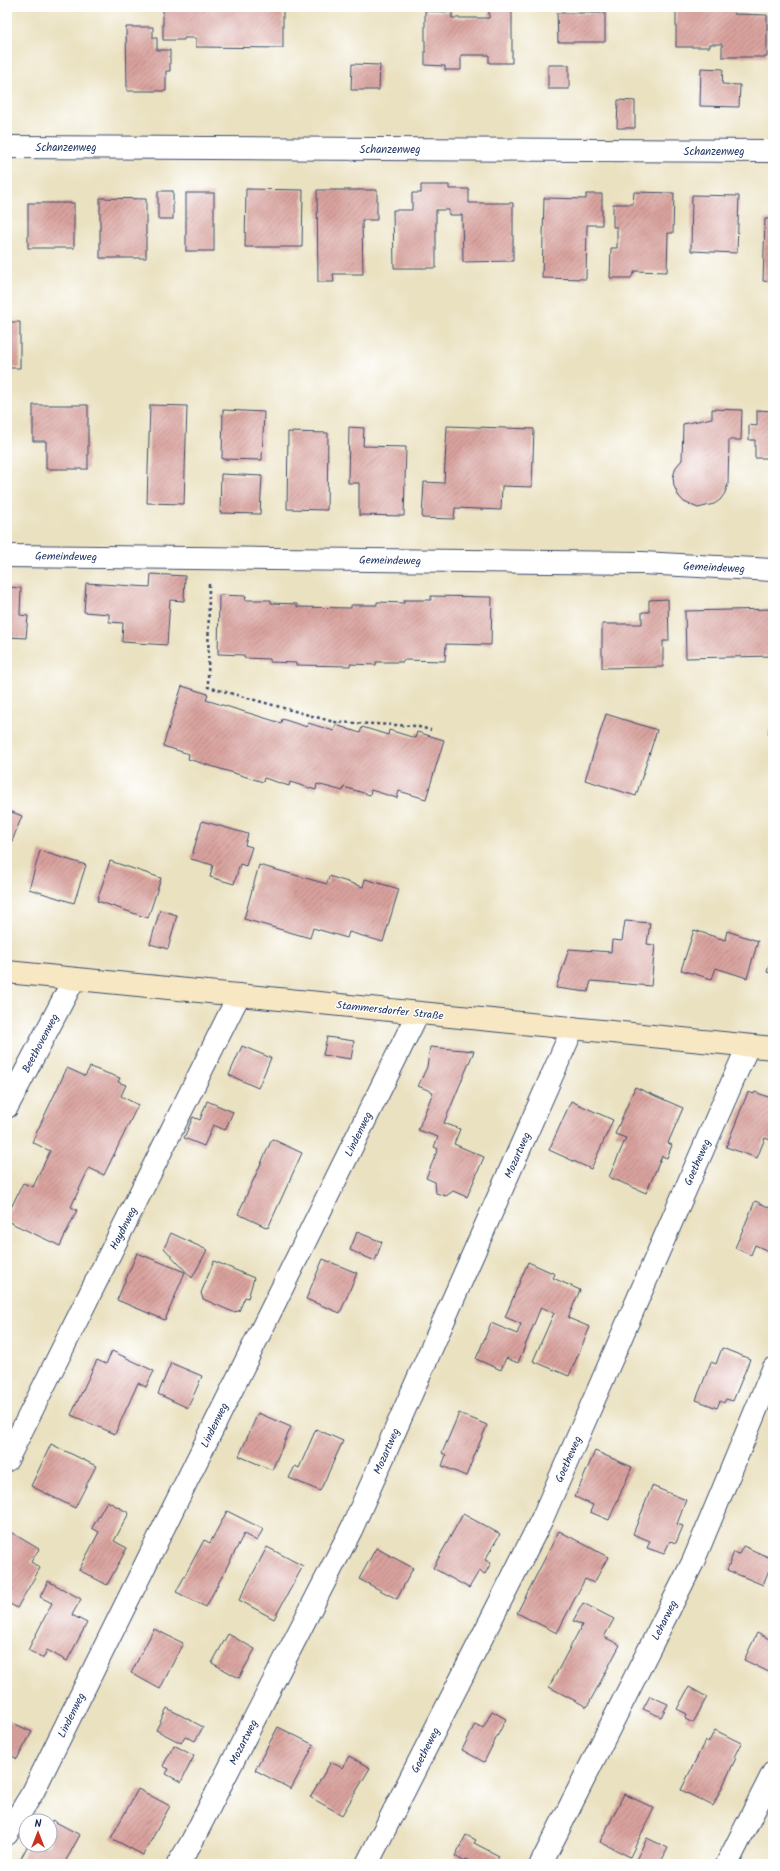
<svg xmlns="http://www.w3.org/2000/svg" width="780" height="1871" viewBox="0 0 780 1871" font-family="Kalam,sans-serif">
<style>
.building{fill:url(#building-hatch)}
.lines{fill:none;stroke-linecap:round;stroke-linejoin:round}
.street-casing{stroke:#3a4a6d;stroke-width:24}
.secondary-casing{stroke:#3a4a6d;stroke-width:24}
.path{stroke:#3a4a6d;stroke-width:2.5;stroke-dasharray:3 3;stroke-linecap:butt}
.street{stroke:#fff;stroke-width:22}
.secondary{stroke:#f7e8c3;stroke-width:22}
.labels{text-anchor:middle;stroke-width:3;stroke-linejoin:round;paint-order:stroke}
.street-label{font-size:11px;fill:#1b2f5e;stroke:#fff}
</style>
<defs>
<pattern id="building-hatch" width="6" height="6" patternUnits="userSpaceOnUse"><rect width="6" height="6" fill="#d9a19c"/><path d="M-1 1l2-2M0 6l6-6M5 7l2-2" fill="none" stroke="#af8482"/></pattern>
</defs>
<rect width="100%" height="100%" fill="#fff"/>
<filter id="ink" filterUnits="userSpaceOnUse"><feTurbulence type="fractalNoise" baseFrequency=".025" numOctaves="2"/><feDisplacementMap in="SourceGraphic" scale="8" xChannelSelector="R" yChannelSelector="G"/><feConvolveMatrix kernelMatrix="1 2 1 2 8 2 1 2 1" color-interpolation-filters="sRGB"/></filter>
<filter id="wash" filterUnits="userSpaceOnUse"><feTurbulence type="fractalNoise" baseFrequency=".012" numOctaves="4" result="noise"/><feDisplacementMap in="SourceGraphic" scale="16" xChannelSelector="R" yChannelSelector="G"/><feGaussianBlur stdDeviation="0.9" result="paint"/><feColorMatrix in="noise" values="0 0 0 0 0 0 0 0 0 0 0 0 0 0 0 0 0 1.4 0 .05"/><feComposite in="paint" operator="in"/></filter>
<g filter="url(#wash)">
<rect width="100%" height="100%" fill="#eae1c0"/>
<g id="blocks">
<!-- building -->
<g class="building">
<polygon points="163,7 283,7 283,48 196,47 196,38 184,38 184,40 163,40"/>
<polygon points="676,7 734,7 734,14 767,15 767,57 722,57 722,44 710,44 710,47 676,47"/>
<polygon points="489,10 512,10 512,63 489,63 489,55 461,55 461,70 445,70 445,66 425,65 425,11 452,12 452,18 489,18"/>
<polygon points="557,13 605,13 605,42 558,42"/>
<polygon points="126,27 153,27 153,38 157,38 157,50 170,50 170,71 166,71 166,91 127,91"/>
<polygon points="352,64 380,65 379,90 351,90"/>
<rect x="548" y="65" width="21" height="24"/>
<polygon points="701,68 723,69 722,84 740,85 739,107 700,106"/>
<polygon points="618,100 635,101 635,128 617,128"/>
<polygon points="421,185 449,185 449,189 469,189 469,203 513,203 513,261 463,262 462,215 449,215 449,210 436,210 436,268 394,268 393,210 412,210 412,193 421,193"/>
<polygon points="246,189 303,190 302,247 245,247"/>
<polygon points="317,190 377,190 377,220 362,220 363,274 333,274 334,282 318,282"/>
<rect x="158" y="191" width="15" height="28"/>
<polygon points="634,192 674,193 673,233 668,233 667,272 635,271 631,278 610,278 611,248 617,248 617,227 613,227 613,204 633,204"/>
<rect x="186" y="193" width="28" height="58"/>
<polygon points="586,194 602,194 602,225 587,225 586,279 542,278 544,198 586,199"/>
<polygon points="692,195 739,196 737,253 691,251"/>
<polygon points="100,198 146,199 146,258 100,258"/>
<rect x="28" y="203" width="46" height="45"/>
<polygon points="765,219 773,219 773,282 763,281"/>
<polygon points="7,308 9,308 9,322 20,322 20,368 7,368"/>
<polygon points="33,405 88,405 88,469 46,469 46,441 33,441"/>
<polygon points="150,405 187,406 184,504 147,503"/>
<polygon points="712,409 742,410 741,440 729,440 728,484 725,493 720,500 714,504 698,508 684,502 678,495 674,486 673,477 676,467 682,460 683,424 712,418"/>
<polygon points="223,410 264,412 262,460 222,459"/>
<polygon points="757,410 773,411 773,458 755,458 755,440 749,440 749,425 757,426"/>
<polygon points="447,426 534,429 532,487 502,486 501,510 455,508 454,519 422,518 424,482 444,483"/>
<polygon points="349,427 364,428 363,446 406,447 404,516 359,515 359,483 348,483"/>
<polygon points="288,432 328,433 327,510 287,509"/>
<polygon points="221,474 262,476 260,514 220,513"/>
<polygon points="151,574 185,576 184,601 170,600 167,645 122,642 123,623 109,622 109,614 84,612 86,583 150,587"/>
<polygon points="7,587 21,588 20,615 28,616 26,638 7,637"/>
<polygon points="219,595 246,596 245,600 271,600 271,603 297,604 297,607 351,608 351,605 377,605 377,602 404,603 404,600 431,600 431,596 492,597 491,645 446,644 445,661 403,660 403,662 376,662 376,665 350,664 350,666 296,665 296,663 270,662 270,659 244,658 244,655 218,654"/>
<polygon points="668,599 669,641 663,641 663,667 602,668 602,624 642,624 642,612 649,612 649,600"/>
<polygon points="773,609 773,656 686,658 685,611"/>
<polygon points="182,686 208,694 206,700 281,723 282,719 307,727 308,723 334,731 336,725 360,733 362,727 388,735 389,730 415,738 417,732 444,740 426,799 399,791 397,798 371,790 370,795 344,787 343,791 317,784 316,790 290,782 289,786 264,778 263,782 188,759 189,754 163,746"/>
<polygon points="606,714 657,730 636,796 585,780"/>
<polygon points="773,719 773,736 768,734"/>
<polygon points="7,810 22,816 7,854"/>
<polygon points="202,821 248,834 245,845 252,847 246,866 240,864 234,884 210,877 213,865 191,859"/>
<polygon points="40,851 86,865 74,903 29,889"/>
<polygon points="110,861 161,878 148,918 97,901"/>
<polygon points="259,865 327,884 329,876 363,887 365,879 399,889 383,942 349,932 347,938 313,928 310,938 244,919"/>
<polygon points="160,910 177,915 168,949 150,944"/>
<polygon points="625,921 650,923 647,944 655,945 651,986 591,981 588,992 556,988 569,949 611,952 612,940 622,941"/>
<polygon points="694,930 725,940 727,931 758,941 747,978 716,968 712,979 681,970"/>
<polygon points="773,953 773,974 767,972"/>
<polygon points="327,1037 354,1041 351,1059 323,1055"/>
<polygon points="242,1046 271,1058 258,1088 229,1075"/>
<polygon points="430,1047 474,1051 444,1123 460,1129 454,1144 484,1157 467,1197 453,1191 446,1196 436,1193 435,1182 426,1178 438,1149 434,1147 438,1137 418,1130 433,1092 418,1086 427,1067"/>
<polygon points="90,1067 120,1078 118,1082 126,1085 121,1096 138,1105 104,1175 89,1168 71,1207 77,1210 60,1246 7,1221 7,1216 23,1183 33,1187 50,1151 32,1142 67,1068 85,1076"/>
<polygon points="635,1087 683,1108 668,1143 672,1145 667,1158 662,1156 646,1193 609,1177 626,1138 615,1134"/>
<polygon points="748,1092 754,1094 755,1092 773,1099 773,1141 765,1138 757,1158 726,1147"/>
<polygon points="207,1101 233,1112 225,1130 213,1125 204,1146 184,1138 193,1117 200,1120"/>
<polygon points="571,1101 613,1120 591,1169 549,1150"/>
<polygon points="272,1139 302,1153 268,1228 238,1214"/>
<polygon points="755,1201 773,1209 773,1253 755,1245 751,1255 735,1248"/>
<polygon points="357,1232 382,1242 375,1261 350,1250"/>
<polygon points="171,1233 207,1250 192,1278 164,1248"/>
<polygon points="137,1253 185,1272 165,1320 117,1300"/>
<polygon points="323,1259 357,1273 340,1313 306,1299"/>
<polygon points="214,1261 254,1278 248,1298 245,1297 239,1311 233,1312 203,1299 201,1293"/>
<polygon points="528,1262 555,1274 553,1278 580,1290 568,1318 590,1327 569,1376 533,1361 554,1313 541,1307 518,1363 506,1358 501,1370 476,1359 491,1323 517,1334 521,1324 505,1317"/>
<polygon points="722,1348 750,1359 733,1401 726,1399 724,1403 720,1401 717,1408 696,1400 711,1362 716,1364"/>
<polygon points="112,1351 154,1371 146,1387 138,1383 115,1434 71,1415 97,1360 106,1364"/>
<polygon points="171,1363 202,1376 188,1408 158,1394"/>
<polygon points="258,1413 291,1427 272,1470 239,1456"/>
<polygon points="459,1413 487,1425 466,1476 442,1466 446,1455 442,1453"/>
<polygon points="316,1429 343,1441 320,1491 289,1478 295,1466 299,1468"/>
<polygon points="51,1444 96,1466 75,1508 31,1486"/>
<polygon points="595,1451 632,1467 609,1520 590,1512 593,1505 575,1497"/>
<polygon points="652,1486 686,1500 677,1524 683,1526 676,1543 670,1541 664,1554 647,1548 650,1541 633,1534"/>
<polygon points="107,1501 129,1513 114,1541 127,1548 107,1585 79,1570 99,1532 92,1528"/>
<polygon points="227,1511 263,1529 257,1541 244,1534 206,1607 176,1592 204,1540 210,1543"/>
<polygon points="463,1514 500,1534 485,1560 491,1563 485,1574 479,1571 469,1588 433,1568"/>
<polygon points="7,1530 39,1549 31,1562 40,1568 17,1608 7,1602"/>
<polygon points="559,1531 608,1557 594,1583 585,1579 557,1633 517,1613"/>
<polygon points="743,1546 773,1559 763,1585 727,1570 734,1552 739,1554"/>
<polygon points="267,1547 303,1566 274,1619 239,1600"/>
<polygon points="376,1548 413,1568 397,1599 359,1579"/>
<polygon points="48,1581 81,1599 72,1615 87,1623 67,1661 47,1650 43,1658 28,1650 52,1603 40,1597"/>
<polygon points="583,1603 614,1619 604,1637 620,1645 587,1707 549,1687 582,1625 573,1621"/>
<polygon points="154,1629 183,1643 160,1689 131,1673"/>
<polygon points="757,1633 773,1641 773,1674 744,1660"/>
<polygon points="228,1634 255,1649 239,1678 212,1663"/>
<polygon points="689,1687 707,1697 693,1723 685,1719 687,1714 677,1709"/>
<polygon points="650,1696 668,1704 661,1717 643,1709"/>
<polygon points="167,1708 203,1727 195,1741 185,1736 181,1743 156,1730"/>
<polygon points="492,1711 506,1719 484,1762 462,1750 475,1724 483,1728"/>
<polygon points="7,1720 32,1732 17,1759 7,1753"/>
<polygon points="278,1727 314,1745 291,1789 255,1770"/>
<polygon points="715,1730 741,1743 734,1757 736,1758 713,1806 681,1790 705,1741 708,1743"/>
<polygon points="174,1745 194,1756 181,1782 166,1774 169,1769 163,1766"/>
<polygon points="349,1756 370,1768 342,1815 310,1797 331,1762 342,1768"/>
<polygon points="138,1789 170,1806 143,1855 111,1838"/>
<polygon points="624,1794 654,1808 630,1857 600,1842"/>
<polygon points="52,1820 80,1835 64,1864 18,1864 28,1845 50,1845 50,1825"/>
<polygon points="466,1835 476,1840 474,1843 499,1856 495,1864 476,1864 466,1859 465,1862 455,1856"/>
<polygon points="647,1838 668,1848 660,1864 634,1864"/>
</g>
</g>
</g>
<g filter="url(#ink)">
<use href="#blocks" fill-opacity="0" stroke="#3a4a6d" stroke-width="1"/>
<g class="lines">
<!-- street casing -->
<g class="street-casing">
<g id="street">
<polyline points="7,147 773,151"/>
<polyline points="7,556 642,563 773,570"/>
<polyline points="7,1107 74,979"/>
<polyline points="7,1460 239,995"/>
<polyline points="7,1834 33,1792 418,1013"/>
<polyline points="178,1864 191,1843 352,1528 573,1028"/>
<polyline points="367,1864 542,1519 748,1046"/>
<polyline points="541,1864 693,1562 773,1369"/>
<polyline points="727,1864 773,1773"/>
</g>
</g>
<!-- secondary casing -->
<g class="secondary-casing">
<polyline id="secondary" points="7,972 773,1048"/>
</g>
<!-- path -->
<polyline class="path" points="209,584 208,687 334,722 415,726 431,730"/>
<!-- street -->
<use href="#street" class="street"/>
<!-- secondary -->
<use href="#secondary" class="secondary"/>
</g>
</g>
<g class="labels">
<!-- street labels -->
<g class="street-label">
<text x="66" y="151">Schanzenweg</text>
<text x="390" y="153">Schanzenweg</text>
<text x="714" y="155">Schanzenweg</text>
<text transform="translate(66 556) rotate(1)" y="4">Gemeindeweg</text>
<text transform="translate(390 560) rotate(1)" y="4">Gemeindeweg</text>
<text transform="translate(714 567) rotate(3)" y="4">Gemeindeweg</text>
<text transform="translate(390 1010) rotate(6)" y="4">Stammersdorfer Straße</text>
<text transform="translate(40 1043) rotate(-62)" y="4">Beethovenweg</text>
<text transform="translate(358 1134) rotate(-64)" y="4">Lindenweg</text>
<text transform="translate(517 1155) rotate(-66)" y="4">Mozartweg</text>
<text transform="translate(697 1162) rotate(-66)" y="4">Goetheweg</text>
<text transform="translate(123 1228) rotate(-63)" y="4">Haydnweg</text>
<text transform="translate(214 1425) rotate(-64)" y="4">Lindenweg</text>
<text transform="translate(386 1451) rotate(-66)" y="4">Mozartweg</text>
<text transform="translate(568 1459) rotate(-66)" y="4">Goetheweg</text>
<text transform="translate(664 1620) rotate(-63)" y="4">Leharweg</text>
<text transform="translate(71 1715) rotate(-64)" y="4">Lindenweg</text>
<text transform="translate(243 1742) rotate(-63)" y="4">Mozartweg</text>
<text transform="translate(425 1750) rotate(-63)" y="4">Goetheweg</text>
</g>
</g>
<!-- margin -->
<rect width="780" height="1871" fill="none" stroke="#fff" stroke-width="24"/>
<!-- north arrow -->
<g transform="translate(38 1833)"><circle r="19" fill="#ffffff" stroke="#a4acbf"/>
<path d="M0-3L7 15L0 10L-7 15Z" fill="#c8321e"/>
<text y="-6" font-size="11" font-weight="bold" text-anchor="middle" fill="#1b2f5e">N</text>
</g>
</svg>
